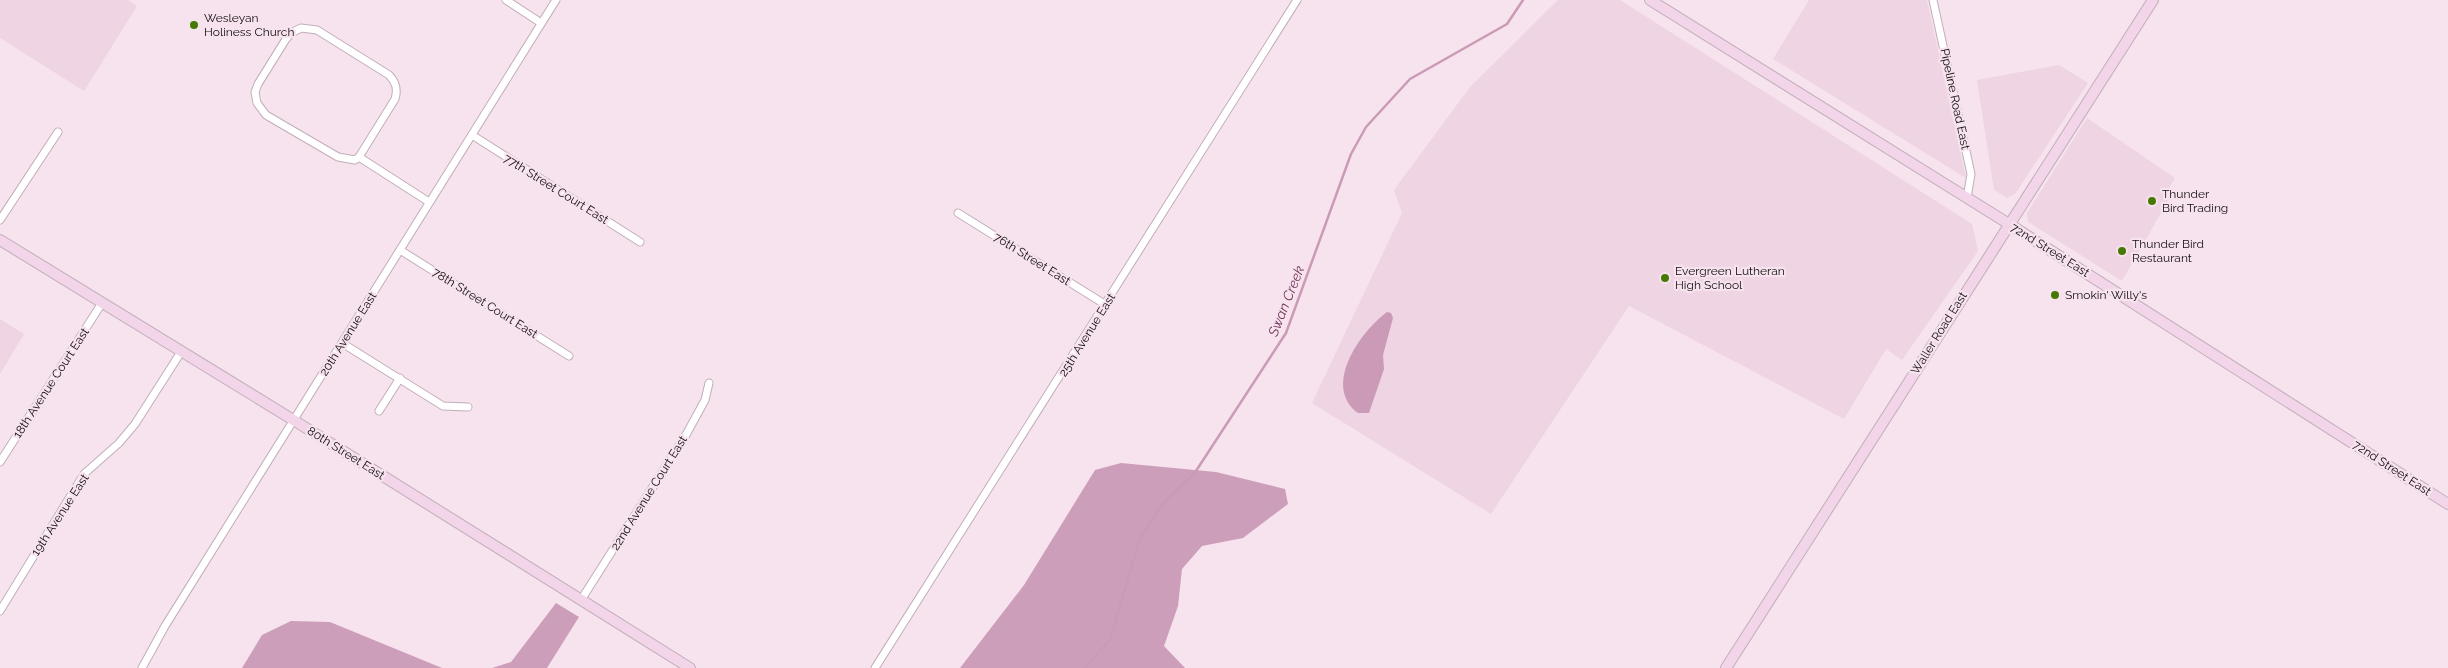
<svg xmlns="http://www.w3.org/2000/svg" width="2448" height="668" viewBox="0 0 2448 668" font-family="Raleway,sans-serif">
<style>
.built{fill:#efd4e3}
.forest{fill:#cd9eba}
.water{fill:#ca9ab6}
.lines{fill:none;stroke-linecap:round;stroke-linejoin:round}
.stream{stroke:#ca9ab6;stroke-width:2.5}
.street-casing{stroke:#c1aeb8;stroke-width:9}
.secondary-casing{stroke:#c1aeb8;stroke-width:12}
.street{stroke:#fff;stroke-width:7}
.secondary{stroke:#f2d5e8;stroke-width:10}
.poi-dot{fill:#467904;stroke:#f7e3ee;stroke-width:2}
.labels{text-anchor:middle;stroke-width:4.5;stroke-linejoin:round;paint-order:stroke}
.poi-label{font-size:12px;fill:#130d10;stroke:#f7e3ee;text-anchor:start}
.street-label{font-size:12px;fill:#130d10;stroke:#f7e3ee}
.water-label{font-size:14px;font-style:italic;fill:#71355c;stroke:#f7e3ee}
</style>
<rect width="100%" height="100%" fill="#f7e3ee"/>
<!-- built -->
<g class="built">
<polygon points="0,0 128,0 137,6 84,91 0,38"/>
<polygon points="1558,0 1620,0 1972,224 1978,251 1902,360 1886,349 1844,419 1629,306 1491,514 1312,403 1402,213 1394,190 1470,87"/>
<polygon points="1809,0 1927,0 1966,178 1773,59"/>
<polygon points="2059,65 2088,83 2015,194 2007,198 1994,190 1977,80"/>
<polygon points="2087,118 2175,178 2166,193 2170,197 2122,281 2028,222 2027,213"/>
<polygon points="0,319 24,334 0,374"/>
</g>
<!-- forest -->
<g class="forest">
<polygon points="1121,463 1216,472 1285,489 1288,504 1243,538 1202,546 1182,569 1178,606 1164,646 1185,668 960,668 1024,585 1095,470"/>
<polygon points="556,603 579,617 547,668 492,668 511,662"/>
<polygon points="291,621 330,622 442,668 242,668 262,635"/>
</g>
<!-- water -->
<path class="water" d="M1387 312 1391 313 1393 318 1383 355 1384 369 1369 413H1358C1322 386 1360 332 1387 312Z"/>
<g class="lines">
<!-- stream -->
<polyline class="stream" points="1084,668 1110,640 1140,538 1164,502 1194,474 1286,333 1351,154 1366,127 1410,79 1507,24 1523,0"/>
<!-- street casing -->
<g class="street-casing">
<g id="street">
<polyline points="506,0 541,23"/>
<polyline points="1933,0 1971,174 1967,198"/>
<polyline points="472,135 640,242"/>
<path d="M359 157 395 99C398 89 396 82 389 75L317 30 301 28 291 33 286 39 258 84 255 92 257 103 266 115 338 157 355 160 359 157 429 202"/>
<polyline points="958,213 1106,305"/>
<polyline points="0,220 58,132"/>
<polyline points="400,250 569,356"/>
<polyline points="342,343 443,406 468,407"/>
<polyline points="379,411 400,378"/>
<polyline points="0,462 102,303"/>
<polyline points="581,600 687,433 705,400 709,383"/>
<polyline points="0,611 84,474 119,443 135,424 181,352"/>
<polyline points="142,668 165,626 556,0"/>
<polyline points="875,668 1297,0"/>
</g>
</g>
<!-- secondary casing -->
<g class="secondary-casing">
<g id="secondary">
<polyline points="1650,0 2009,224 2448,504"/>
<polyline points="0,240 295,421 690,668"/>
<polyline points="1726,668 2153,0"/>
</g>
</g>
<!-- street -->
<use href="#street" class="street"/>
<!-- secondary -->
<use href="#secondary" class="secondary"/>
</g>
<!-- markers -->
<g class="poi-dot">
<circle cx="194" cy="25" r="5"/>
<circle cx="2152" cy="201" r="5"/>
<circle cx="2122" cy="251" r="5"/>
<circle cx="1665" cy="278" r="5"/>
<circle cx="2055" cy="295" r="5"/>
</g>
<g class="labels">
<!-- poi labels -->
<g class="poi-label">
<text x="204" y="22">Wesleyan<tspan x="204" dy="14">Holiness Church</tspan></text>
<text x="2162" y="198">Thunder<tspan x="2162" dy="14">Bird Trading</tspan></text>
<text x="2132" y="248">Thunder Bird<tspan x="2132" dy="14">Restaurant</tspan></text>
<text x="1675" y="275">Evergreen Lutheran<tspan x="1675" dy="14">High School</tspan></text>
<text x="2065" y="299">Smokin' Willy's</text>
</g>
<!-- street labels -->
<g class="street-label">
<text transform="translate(1955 99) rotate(78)" y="4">Pipeline Road East</text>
<text transform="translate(556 189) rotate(32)" y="4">77th Street Court East</text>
<text transform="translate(2050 250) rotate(32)" y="4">72nd Street East</text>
<text transform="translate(1032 259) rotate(32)" y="4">76th Street East</text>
<text transform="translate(485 303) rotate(32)" y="4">78th Street Court East</text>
<text transform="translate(1939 333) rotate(-58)" y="4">Waller Road East</text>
<text transform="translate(348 334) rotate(-58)" y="4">20th Avenue East</text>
<text transform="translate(1087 335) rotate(-58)" y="4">25th Avenue East</text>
<text transform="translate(51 383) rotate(-57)" y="4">18th Avenue Court East</text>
<text transform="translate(346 453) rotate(32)" y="4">80th Street East</text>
<text transform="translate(2392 468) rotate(33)" y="4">72nd Street East</text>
<text transform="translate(649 493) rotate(-58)" y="4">22nd Avenue Court East</text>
<text transform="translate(60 515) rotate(-57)" y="4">19th Avenue East</text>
</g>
<!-- water labels -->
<g class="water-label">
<text transform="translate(1286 301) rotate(-68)" y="5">Swan Creek</text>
</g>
</g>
</svg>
